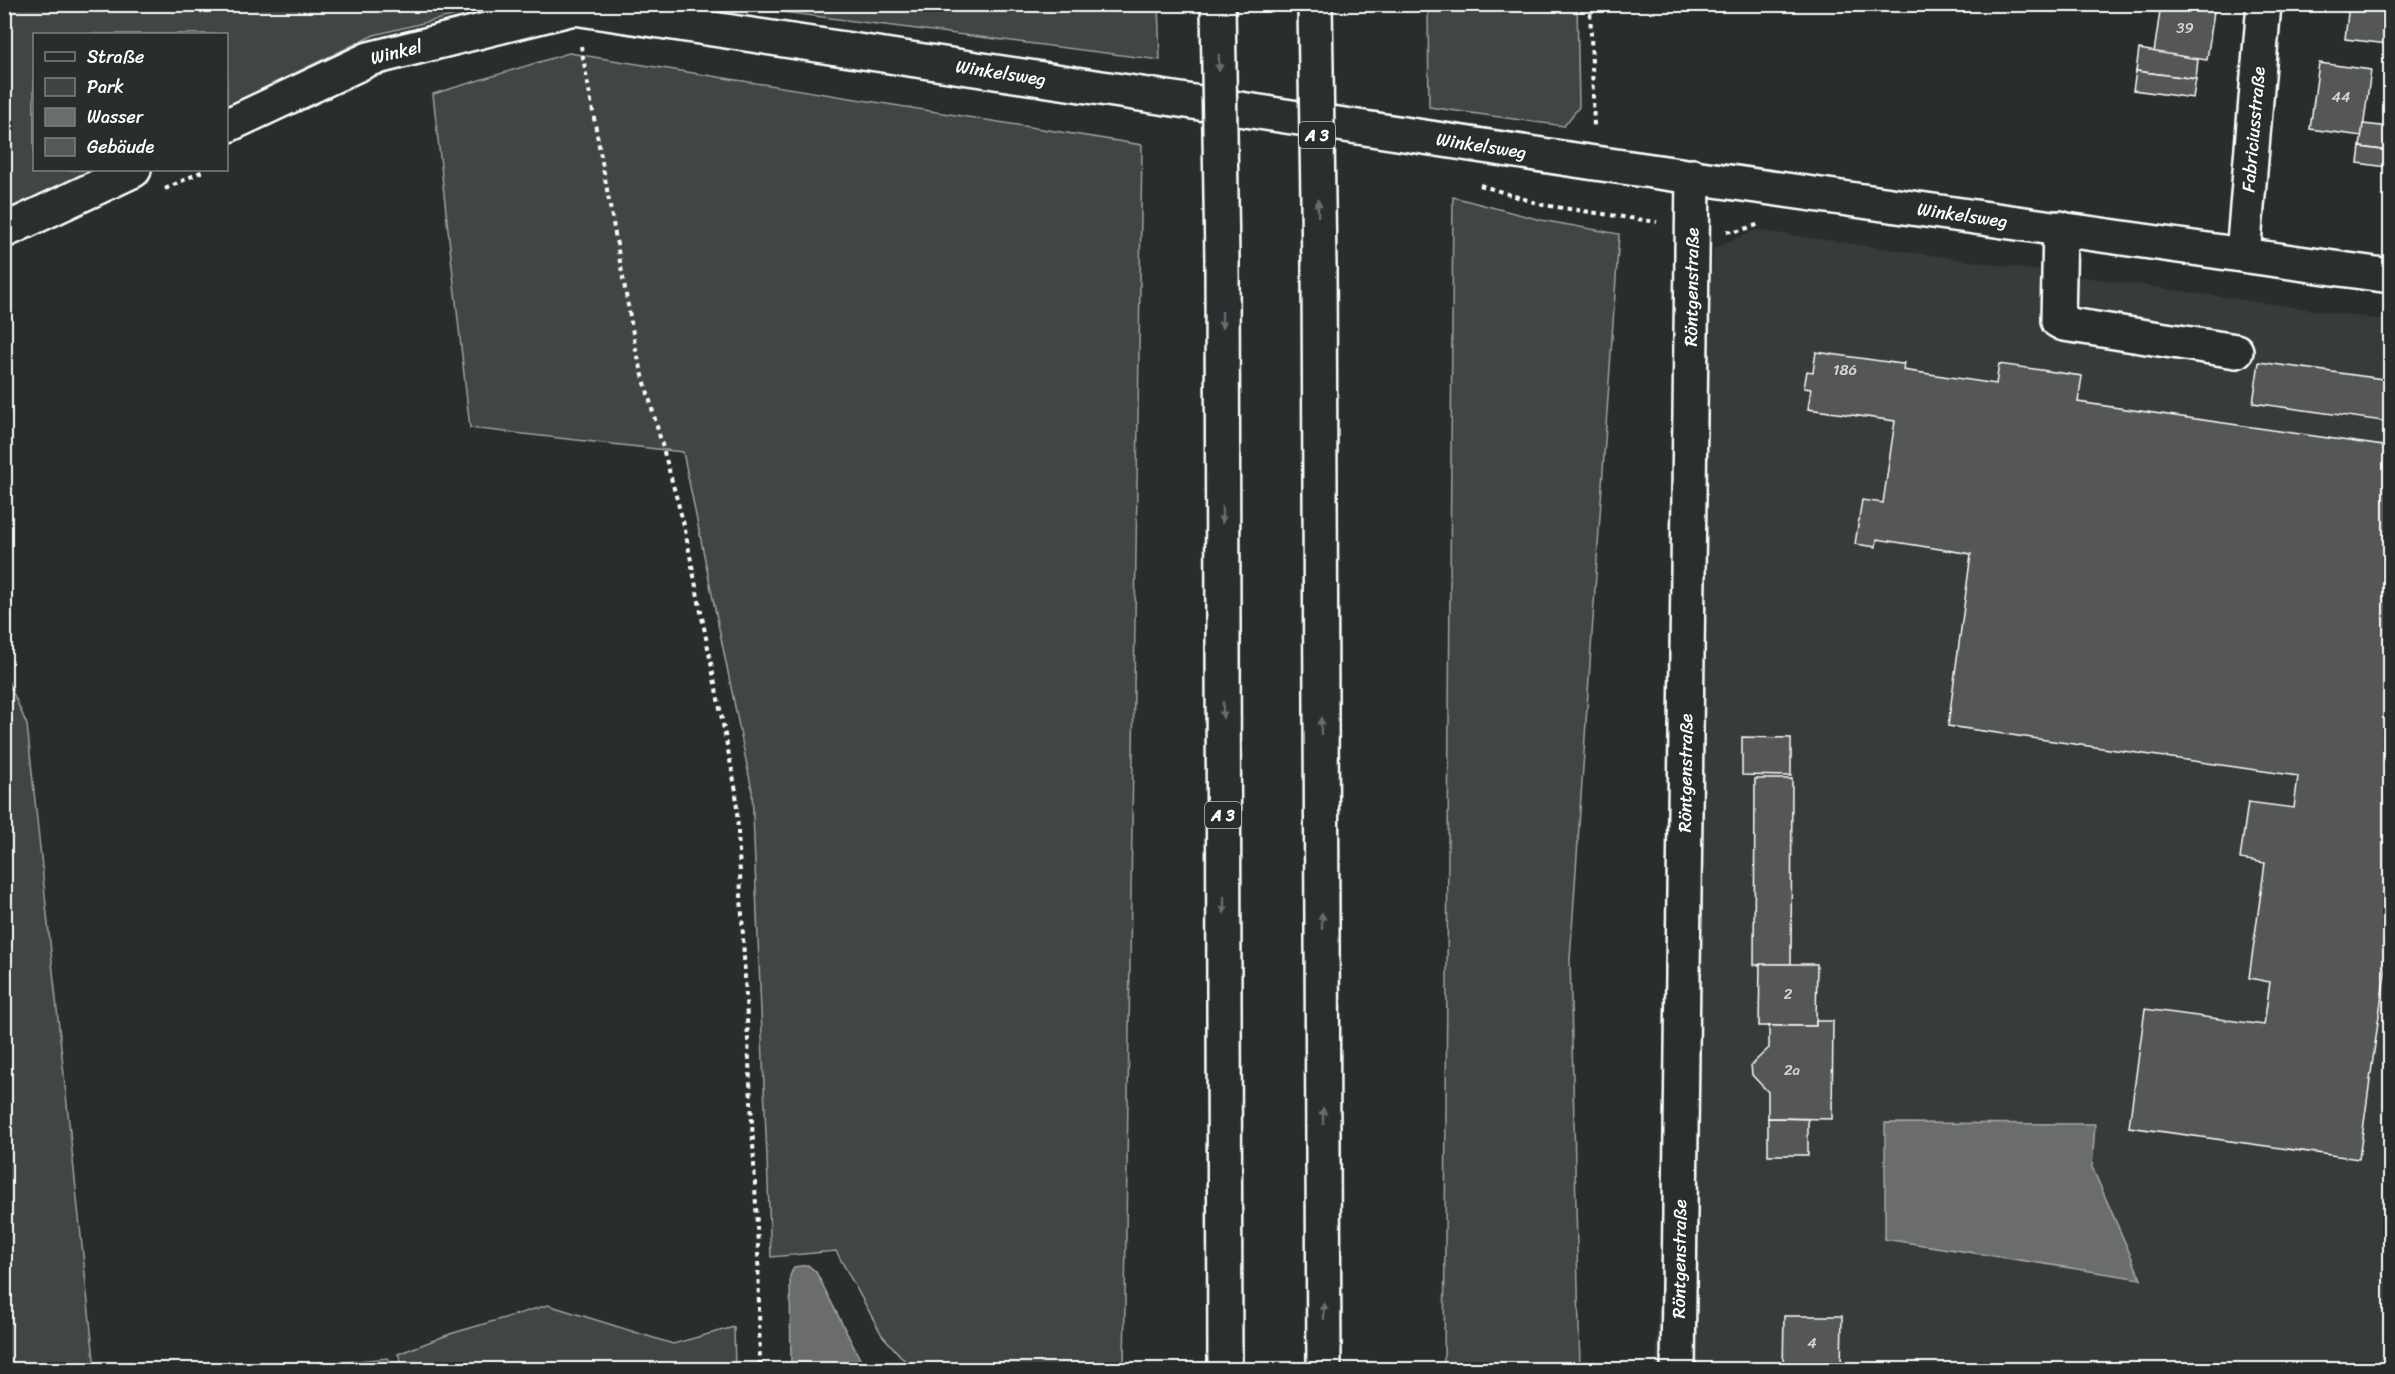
<svg xmlns="http://www.w3.org/2000/svg" width="2395" height="1374" viewBox="0 0 2395 1374" font-family="Sriracha,sans-serif">
<style>
.built{fill:#373a3b}
.green{fill:#414445;stroke:#a0a2a2;stroke-width:1.5}
.water{fill:#6a6c6d;stroke:#a6a7a7;stroke-width:1.5}
.building{fill:#555758;stroke:#fff;stroke-width:1.5}
.lines{fill:none;stroke-linecap:round;stroke-linejoin:round}
.minor-casing{stroke:#fff;stroke-width:38}
.highway-casing{stroke:#fff;stroke-width:38}
.path{stroke:#fff;stroke-width:4;stroke-dasharray:4.5 4.5;stroke-linecap:butt}
.minor{stroke:#2a2d2e;stroke-width:33}
.highway{stroke:#2a2d2e;stroke-width:33}
.highway-bridge-casing{stroke:#fff;stroke-width:38;stroke-linecap:butt}
.highway-bridge{stroke:#2a2d2e;stroke-width:33}
.oneway{fill:#6a6c6d}
.labels{text-anchor:middle;stroke-width:4.5;stroke-linejoin:round;paint-order:stroke}
.number-label{font-size:15px;fill:#d4d5d5}
.shield{fill:#2a2d2e;stroke:#bfc0c0;stroke-width:1.5}
.shield-label{font-size:16px;font-weight:bold;fill:#fff}
.street-label{font-size:18px;fill:#fff;stroke:#2a2d2e}
</style>
<rect width="100%" height="100%" fill="#2a2d2e"/>
<filter id="ink" filterUnits="userSpaceOnUse"><feTurbulence type="fractalNoise" baseFrequency=".0167" numOctaves="2"/><feDisplacementMap in="SourceGraphic" scale="12" xChannelSelector="R" yChannelSelector="G"/><feConvolveMatrix kernelMatrix="1 2 1 2 8 2 1 2 1" color-interpolation-filters="sRGB"/></filter>
<g filter="url(#ink)">
<!-- built -->
<polygon class="built" points="1756,230 2390,321 2390,1369 1655,1370 1713,249"/>
<!-- green -->
<g class="green">
<polygon points="5,4 497,4 497,5 374,35 227,106 226,34 34,34 34,170 93,170 5,212"/>
<polygon points="728,5 1158,5 1160,60"/>
<polygon points="1428,5 1577,5 1579,107 1564,126 1429,107"/>
<polygon points="569,53 1142,145 1124,1369 912,1369 882,1335 836,1251 771,1257 752,790 683,452 470,428 433,94"/>
<polygon points="1453,197 1541,220 1619,234 1570,959 1580,1369 1444,1369"/>
<polygon points="4,672 27,725 95,1369 5,1369"/>
<polygon points="548,1305 673,1344 734,1327 735,1369 405,1370 398,1354 450,1334"/>
<polygon points="388,1358 396,1369 275,1369"/>
</g>
<!-- water -->
<g class="water">
<polygon points="1885,1123 2095,1124 2092,1167 2141,1279 1885,1239"/>
<polygon points="808,1265 816,1272 865,1369 791,1369 790,1276 794,1267"/>
</g>
<!-- building -->
<g class="building">
<polygon points="2161,4 2215,4 2207,60 2154,53"/>
<polygon points="2349,4 2390,4 2388,44 2345,39"/>
<polygon points="2139,49 2198,59 2196,79 2136,71"/>
<polygon points="2319,63 2371,70 2362,136 2310,129"/>
<polygon points="2136,71 2196,79 2193,98 2133,90"/>
<polygon points="2363,124 2390,127 2390,151 2360,147"/>
<polygon points="2360,147 2388,151 2386,167 2358,163"/>
<polygon points="1816,352 1902,364 1904,363 1903,370 1996,384 1999,364 2082,376 2078,402 2390,447 2390,937 2359,1159 2129,1127 2145,1009 2264,1025 2270,982 2249,978 2265,863 2240,859 2248,802 2294,808 2298,776 1948,726 1971,554 1877,539 1876,547 1855,544 1862,500 1883,503 1895,421 1808,409 1811,389 1804,388 1807,371 1813,372"/>
<polygon points="2259,362 2390,380 2390,422 2253,403"/>
<polygon points="1742,737 1791,738 1791,776 1742,775"/>
<polygon points="1755,779 1792,779 1791,964 1754,965"/>
<polygon points="1760,964 1817,964 1816,1026 1759,1026"/>
<polygon points="1816,1021 1833,1021 1832,1119 1768,1118 1768,1092 1752,1075 1751,1065 1769,1048 1769,1026 1816,1026"/>
<polygon points="1768,1118 1808,1119 1808,1155 1768,1155"/>
<polygon points="1784,1316 1842,1316 1841,1370 1783,1370"/>
</g>
<g class="lines">
<!-- minor casing -->
<g class="minor-casing">
<g id="minor">
<path id="s1" d="M226 126 369 59 574 8 1595 163 2390 276"/>
<polyline points="2060,228 2058,321 2064,324 2236,351"/>
<polyline points="4,231 134,170"/>
<path id="s2" d="M2243 255 2264 4"/>
<path id="s3" d="M1678 1370 1693 176"/>
</g>
</g>
<!-- highway casing -->
<g class="highway-casing">
<g id="highway">
<polyline points="1222,261 1225,1370"/>
<polyline points="1319,266 1324,1370"/>
</g>
</g>
<!-- path -->
<g class="path">
<polyline points="1590,4 1594,127"/>
<polyline points="581,46 636,350 684,525 736,791 758,1247 760,1370"/>
<polyline points="1480,185 1543,205 1657,222"/>
<polyline points="165,189 205,170"/>
<polyline points="1727,231 1735,232 1760,224"/>
</g>
<!-- minor -->
<use href="#minor" class="minor"/>
<!-- highway -->
<use href="#highway" class="highway"/>
<!-- highway-bridge casing -->
<g class="highway-bridge-casing">
<g id="highway-bridge">
<polyline points="1218,4 1222,261"/>
<polyline points="1315,4 1319,266"/>
</g>
</g>
<!-- highway-bridge -->
<use href="#highway-bridge" class="highway-bridge"/>
</g>
<!-- one-way arrows -->
<defs><path id="oneway-solid" d="M-6-.8H1V-3.2L6.5 0L1 3.2V.8H-6Z" transform="scale(1.5)"/></defs>
<g class="oneway">
<use href="#oneway-solid" transform="translate(1219 63) rotate(89)"/>
<use href="#oneway-solid" transform="translate(1318 208) rotate(-91)"/>
<use href="#oneway-solid" transform="translate(1222 320) rotate(90)"/>
<use href="#oneway-solid" transform="translate(1222 515) rotate(90)"/>
<use href="#oneway-solid" transform="translate(1223 710) rotate(90)"/>
<use href="#oneway-solid" transform="translate(1321 726) rotate(-90)"/>
<use href="#oneway-solid" transform="translate(1224 905) rotate(90)"/>
<use href="#oneway-solid" transform="translate(1322 921) rotate(-90)"/>
<use href="#oneway-solid" transform="translate(1323 1116) rotate(-90)"/>
<use href="#oneway-solid" transform="translate(1324 1311) rotate(-90)"/>
</g>
</g>
<g class="labels">
<!-- number labels -->
<g class="number-label">
<text x="2185" y="33">39</text>
<text x="2341" y="102">44</text>
<text x="1845" y="375">186</text>
<text x="1788" y="999">2</text>
<text x="1792" y="1075">2a</text>
<text x="1812" y="1348">4</text>
</g>
<!-- shield labels -->
<g class="shield">
<rect x="1299" y="122" width="36" height="26" rx="4.5"/>
<rect x="1205" y="802" width="36" height="26" rx="4.5"/>
</g>
<g class="shield-label">
<text x="1317" y="141">A 3</text>
<text x="1223" y="821">A 3</text>
</g>
<!-- street labels -->
<g class="street-label">
<text dy="6" stroke="none"><textPath href="#s1" startOffset="186">Winkel</textPath></text>
<text dy="6" stroke="none"><textPath href="#s1" startOffset="801">Winkelsweg</textPath></text>
<text dy="6" stroke="none"><textPath href="#s2" startOffset="126">Fabriciusstraße</textPath></text>
<text dy="6" stroke="none"><textPath href="#s1" startOffset="1287">Winkelsweg</textPath></text>
<text dy="6" stroke="none"><textPath href="#s1" startOffset="1773">Winkelsweg</textPath></text>
<text dy="6" stroke="none"><textPath href="#s3" startOffset="1083">Röntgenstraße</textPath></text>
<text dy="6" stroke="none"><textPath href="#s3" startOffset="597">Röntgenstraße</textPath></text>
<text dy="6" stroke="none"><textPath href="#s3" startOffset="111">Röntgenstraße</textPath></text>
</g>
</g>
<!-- margin -->
<rect width="2395" height="1374" fill="none" stroke="#2a2d2e" stroke-width="24"/>
<rect x="12" y="12" width="2371" height="1350" fill="none" stroke="#fff" stroke-width="2" filter="url(#ink)"/>
<!-- legend -->
<rect x="33" y="33" width="195" height="138" fill="#2a2d2e" stroke="#7f8182" stroke-width="1.5"/>
<rect x="45" y="52" width="30" height="9" fill="#2a2d2e" stroke="#7f8182" stroke-width="1.5"/>
<text x="87" y="63" font-size="18" fill="#ffffff">Straße</text>
<rect x="45" y="78" width="30" height="18" fill="#414445" stroke="#7f8182" stroke-width="1.5"/>
<text x="87" y="93" font-size="18" fill="#ffffff">Park</text>
<rect x="45" y="108" width="30" height="18" fill="#6a6c6d" stroke="#7f8182" stroke-width="1.5"/>
<text x="87" y="123" font-size="18" fill="#ffffff">Wasser</text>
<rect x="45" y="138" width="30" height="18" fill="#555758" stroke="#7f8182" stroke-width="1.5"/>
<text x="87" y="153" font-size="18" fill="#ffffff">Gebäude</text>
</svg>
